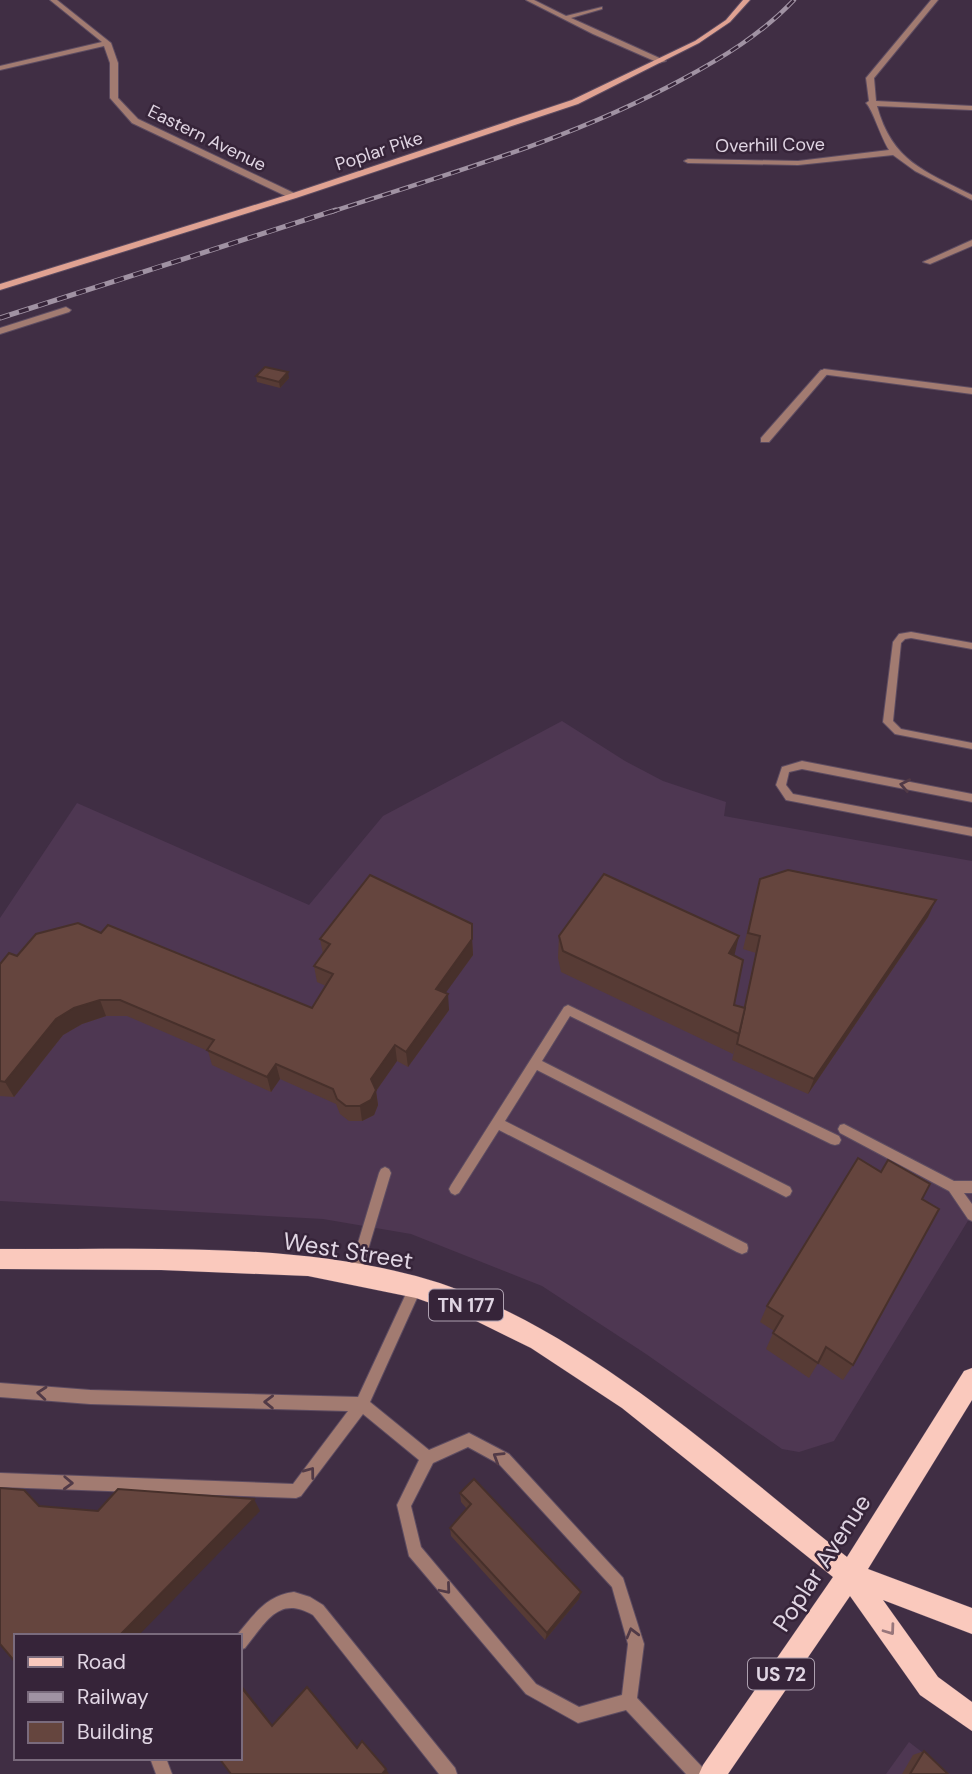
<svg xmlns="http://www.w3.org/2000/svg" width="972" height="1774" viewBox="0 0 972 1774" font-family="'DM Sans',sans-serif">
<style>
.built{fill:#4e3752}
.lines{fill:none;stroke-linecap:round;stroke-linejoin:round}
.service-casing{stroke:#5d4c61;stroke-width:2}
.minor-casing{stroke:#5d4c61;stroke-width:2}
.tertiary-casing{stroke:#5d4c61;stroke-width:2}
.secondary-casing{stroke:#5d4c61;stroke-width:2}
.primary-casing{stroke:#5d4c61;stroke-width:1}
.service{fill:#a27b71;fill-rule:evenodd}
.minor{fill:#a27b71;fill-rule:evenodd}
.tertiary{fill:#a27b71;fill-rule:evenodd}
.secondary{fill:#e0a292;fill-rule:evenodd}
.primary{fill:#fac9bd;fill-rule:evenodd}
.rail-far1-casing{stroke:#a092a3;stroke-width:4.5}
.rail-casing{stroke:#a092a3;stroke-width:5}
.rail-far1{stroke:#362439;stroke-width:2.5;stroke-dasharray:9;stroke-linecap:butt}
.rail{stroke:#362439;stroke-width:3.5;stroke-dasharray:10;stroke-linecap:butt}
.wall{fill:#573b35}
.shaded-wall{fill:#47302b}
.building{fill:#65453e;stroke:#47302b;stroke-width:2}
.oneway{stroke:#513a47}
.oneway2{stroke:#98767b}
.labels{text-anchor:middle;stroke-width:5;stroke-linejoin:round;paint-order:stroke}
.far-street-label{font-size:18px;fill:#e0d5e3;stroke:#362439}
.shield{fill:#362439;stroke:#ada0b0;stroke-width:2}
.shield-label{font-size:19px;font-weight:bold;fill:#e0d5e3}
.near-street-label{font-size:24px;fill:#e0d5e3;stroke:#362439}
</style>
<rect width="100%" height="100%" fill="#402e44"/>
<!-- built -->
<g class="built">
<polygon points="562,721 625,761 663,781 726,802 724,816 972,861 972,1214 834,1441 799,1452 782,1449 646,1354 542,1286 411,1234 323,1219 0,1201 0,918 77,803 309,905 383,816"/>
<polygon points="909,1742 950,1774 886,1774"/>
</g>
<g class="lines">
<!-- service casing -->
<g class="service-casing">
<g id="service">
<polygon points="911,632 972,643 972,649 911,638 905,639 901,643 893,721 901,729 972,743 972,749 895,734 883,722 893,642 899,634"/>
<polygon points="802,761 972,794 972,802 802,769 789,772 786,785 793,794 972,828 972,836 786,800 776,785 782,767"/>
<polygon points="568,1005 839,1136 841,1140 839,1144 835,1145 831,1144 570,1016 542,1061 790,1187 792,1191 790,1195 786,1197 782,1195 537,1070 505,1121 747,1244 748,1248 747,1252 742,1254 737,1252 499,1130 459,1193 455,1195 451,1193 449,1189 451,1185 564,1007"/>
<polygon points="844,1124 954,1181 972,1181 972,1193 964,1193 972,1204 972,1221 968,1219 949,1191 840,1133 838,1129 840,1125"/>
<polygon points="385,1167 389,1169 391,1173 361,1273 360,1277 355,1279 350,1277 349,1273 379,1173 381,1169"/>
<path d="M416 1281 421 1283 422 1287 370 1402 429 1450 469 1433 509 1454 623 1578 644 1644 637 1698 703 1768 705 1774H686L626 1710 578 1723 526 1694 409 1556 397 1505 419 1460 363 1414 301 1496 296 1498 0 1487V1473L293 1484 348 1411 90 1404 0 1397V1383L90 1390 358 1397 411 1283ZM468 1447 499 1464 612 1587 628 1644 622 1695 579 1707 536 1684 421 1547 411 1506 433 1463Z"/>
<path d="M294 1592 310 1597 323 1605 455 1768 457 1774H439L313 1615C278 1594 265 1624 245 1648L240 1650V1636H236C253 1616 266 1595 294 1592Z"/>
<polygon points="150,1758 166,1758 172,1774 156,1774"/>
</g>
</g>
<!-- minor casing -->
<g class="minor-casing">
<g id="minor">
<polygon points="50,0 57,0 111,43 118,63 118,98 138,119 296,194 296,198 290,198 132,123 110,98 110,63 104,46 0,70 0,66 102,42"/>
<polygon points="526,0 534,0 566,16 602,7 602,9 571,18 666,61 659,63 593,34"/>
<path d="M931 0H938L874 78 876 101 972 106V110L877 106C892 161 924 171 972 195V200L915 171 893 155 798 165 688 163 684 161 688 159 798 161 889 150C881 138 873 110 866 103L869 101 866 78Z"/>
<polygon points="972,240 972,246 930,264 923,262"/>
<polygon points="66,307 71,310 69,312 0,334 0,328"/>
<polygon points="821,370 829,372 769,442 761,442 761,438"/>
</g>
</g>
<!-- tertiary casing -->
<g class="tertiary-casing">
<polygon id="tertiary" points="824,369 972,388 972,394 821,374 819,372"/>
</g>
<!-- secondary casing -->
<g class="secondary-casing">
<polygon id="secondary" points="743,0 750,0 730,22 699,43 578,104 296,198 0,290 0,284 290,194 572,100 695,41 726,20"/>
</g>
<!-- primary casing -->
<g class="primary-casing">
<path id="primary" d="M0 1249C136 1250 283 1241 416 1276 572 1318 722 1458 847 1557L964 1371 972 1368V1400L868 1569 972 1608V1634L883 1600 938 1677 972 1702V1731L920 1695 850 1596 728 1774H699L703 1765 833 1577 622 1408 531 1348 464 1315 416 1298 308 1276 161 1270 0 1269Z"/>
</g>
<!-- service -->
<use href="#service" class="service"/>
<!-- minor -->
<use href="#minor" class="minor"/>
<!-- tertiary -->
<use href="#tertiary" class="tertiary"/>
<!-- secondary -->
<use href="#secondary" class="secondary"/>
<!-- primary -->
<use href="#primary" class="primary"/>
<!-- rail-far1 casing -->
<g class="rail-far1-casing">
<path id="rail-far1" d="M331 212C450 173 570 140 681 80 722 58 762 34 794 0"/>
</g>
<!-- rail casing -->
<g class="rail-casing">
<polyline id="rail" points="0,318 336,210"/>
</g>
<!-- rail-far1 -->
<use href="#rail-far1" class="rail-far1"/>
<!-- rail -->
<use href="#rail" class="rail"/>
</g>
<!-- wall -->
<g class="wall">
<polygon points="256,376 289,378 280,388 257,382"/>
<polygon points="760,879 928,917 808,1094 732,1060 736,1043 733,1054 561,972 558,958 559,936 734,956 734,1005 744,1008 756,953 743,949"/>
<polygon points="101,933 312,1008 326,986 317,982 314,966 323,954 320,939 472,939 473,955 445,993 449,1010 408,1067 397,1061 376,1091 378,1105 374,1115 362,1121 349,1121 340,1114 336,1104 280,1079 271,1092 212,1065 208,1051 127,1016 106,1016 82,1024 63,1035 14,1097 0,1096 0,964 17,956"/>
<polygon points="922,1199 853,1365 843,1380 818,1363 809,1378 766,1349 774,1331 760,1322 767,1306"/>
<polygon points="460,1493 579,1599 545,1640 451,1536 450,1528 467,1509 461,1502"/>
<polygon points="924,1751 948,1774 902,1774 913,1755"/>
</g>
<!-- shaded-wall -->
<g class="shaded-wall">
<polygon points="288,372 289,378 280,388 279,382"/>
<polygon points="936,900 928,917 808,1094 814,1079"/>
<polygon points="739,936 734,957 729,953"/>
<polygon points="472,939 473,955 437,1005 436,989"/>
<polygon points="448,994 449,1010 408,1067 406,1052"/>
<polygon points="100,1000 106,1016 82,1024 63,1035 14,1097 5,1082 56,1019 74,1008"/>
<polygon points="395,1045 397,1061 376,1091 378,1105 374,1115 362,1121 360,1106 371,1079"/>
<polygon points="276,1064 280,1079 271,1092 267,1077"/>
<polygon points="254,1499 260,1511 138,1636 119,1636"/>
<polygon points="581,1592 579,1599 545,1640 547,1633"/>
<polygon points="240,1683 278,1732 272,1726 240,1686"/>
<polygon points="386,1769 389,1774 382,1774"/>
</g>
<!-- building -->
<g class="building">
<polygon points="265,367 288,372 279,382 256,376"/>
<polygon points="788,870 936,900 814,1079 737,1044 760,936 748,933 760,879"/>
<polygon points="604,874 739,936 729,953 743,960 734,1005 745,1008 739,1034 563,951 559,936"/>
<polygon points="370,875 472,924 472,939 436,989 448,994 406,1052 395,1045 371,1079 376,1090 371,1100 360,1106 346,1106 337,1099 333,1089 276,1064 267,1077 207,1050 214,1040 120,1000 100,1000 74,1008 56,1019 5,1082 0,1081 0,964 9,953 17,956 36,934 78,923 101,933 108,925 312,1008 333,974 314,966 330,944 320,939"/>
<polygon points="858,1158 881,1172 888,1160 930,1184 922,1199 939,1209 853,1365 826,1347 818,1363 773,1333 783,1316 767,1306"/>
<polygon points="474,1479 581,1592 547,1633 450,1528 471,1504 460,1493"/>
<polygon points="0,1488 24,1490 39,1506 98,1511 118,1489 254,1499 119,1636 16,1636 16,1663 0,1644"/>
<polygon points="240,1686 272,1726 307,1687 357,1748 362,1741 386,1769 382,1774 231,1774 219,1758 240,1758"/>
<polygon points="924,1751 948,1774 910,1774"/>
</g>
<!-- one-way arrows -->
<defs><path id="oneway-chevron" d="M-2-3.5L2.5 0L-2 3.5" fill="none" stroke-width="1.6" stroke-linecap="round" stroke-linejoin="round" transform="scale(1.75)"/></defs>
<g class="oneway">
<use href="#oneway-chevron" transform="translate(905 785) rotate(-169)"/>
<use href="#oneway-chevron" transform="translate(42 1393) rotate(-175)"/>
<use href="#oneway-chevron" transform="translate(269 1402) rotate(-179)"/>
<use href="#oneway-chevron" transform="translate(498 1457) rotate(-148)"/>
<use href="#oneway-chevron" transform="translate(310 1472) rotate(-53)"/>
<use href="#oneway-chevron" transform="translate(68 1483) rotate(2)"/>
<use href="#oneway-chevron" transform="translate(446 1589) rotate(50)"/>
<use href="#oneway-chevron" transform="translate(632 1633) rotate(-105)"/>
</g>
<use class="oneway2" href="#oneway-chevron" transform="translate(890 1630) rotate(54)"/>
<g class="labels">
<!-- far-street labels -->
<g class="far-street-label">
<text transform="translate(207 138) rotate(26)" y="6">Eastern Avenue</text>
<text transform="translate(770 145) rotate(-1)" y="6">Overhill Cove</text>
<text transform="translate(379 151) rotate(-18)" y="6">Poplar Pike</text>
</g>
<!-- shield labels -->
<g class="shield">
<rect x="429" y="1289.5" width="74" height="31" rx="5"/>
<rect x="748" y="1658.5" width="66" height="31" rx="5"/>
</g>
<g class="shield-label">
<text x="466" y="1312">TN 177</text>
<text x="781" y="1681">US 72</text>
</g>
<!-- near-street labels -->
<g class="near-street-label">
<text transform="translate(348 1251) rotate(9)" y="8">West Street</text>
<text transform="translate(822 1563) rotate(-57)" y="8">Poplar Avenue</text>
</g>
</g>
<!-- legend -->
<rect x="14" y="1634" width="228" height="126" fill="#362439" stroke="#7a6b7d" stroke-width="2"/>
<rect x="28" y="1657" width="35" height="10" fill="#fac9bd" stroke="#7a6b7d" stroke-width="2"/>
<text x="77" y="1669" font-size="21" fill="#e0d5e3">Road</text>
<rect x="28" y="1692" width="35" height="10" fill="#a092a3" stroke="#7a6b7d" stroke-width="2"/>
<text x="77" y="1704" font-size="21" fill="#e0d5e3">Railway</text>
<rect x="28" y="1722" width="35" height="21" fill="#65453e" stroke="#7a6b7d" stroke-width="2"/>
<text x="77" y="1739" font-size="21" fill="#e0d5e3">Building</text>
</svg>
